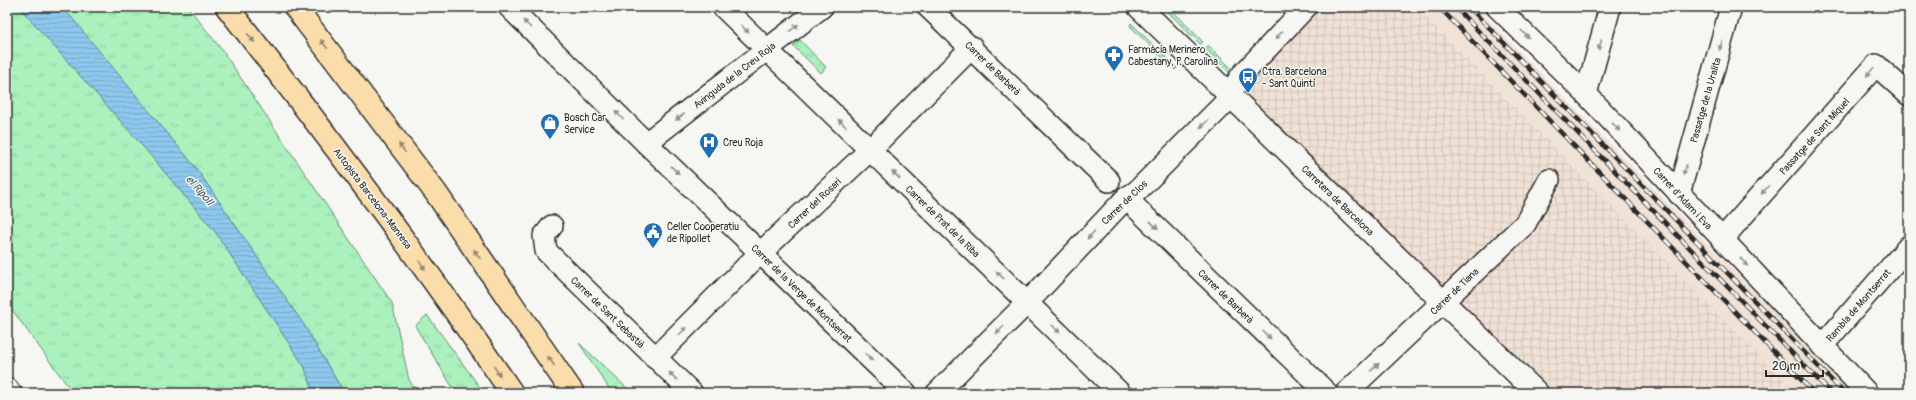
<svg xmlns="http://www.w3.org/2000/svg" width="1916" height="400" viewBox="0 0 1916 400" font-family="Pangolin,sans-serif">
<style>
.built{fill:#f1e2d6}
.industrial{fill:url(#industrial-grid)}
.grass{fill:url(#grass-tufts);stroke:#6a8e74}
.water{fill:url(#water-rules);stroke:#66899f}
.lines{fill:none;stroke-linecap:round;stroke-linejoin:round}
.minor-casing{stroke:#2b2b2b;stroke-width:24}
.tertiary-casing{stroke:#2b2b2b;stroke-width:25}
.secondary-casing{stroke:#2b2b2b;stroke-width:25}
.motorway-casing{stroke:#2b2b2b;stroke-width:25}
.minor{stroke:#f6f6f2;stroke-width:21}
.tertiary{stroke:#f6f6f2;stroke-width:22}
.secondary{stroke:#f6f6f2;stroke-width:22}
.motorway{stroke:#faddab;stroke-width:22}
.rail-casing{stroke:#2b2b2b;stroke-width:4.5}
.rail{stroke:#f6f6f2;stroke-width:3;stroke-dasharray:9;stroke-linecap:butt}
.oneway{fill:#90908e}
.oneway2{fill:#92846b}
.labels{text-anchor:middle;stroke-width:3;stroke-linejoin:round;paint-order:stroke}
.poi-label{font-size:10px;fill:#2b2b2b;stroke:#f6f6f2;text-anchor:start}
.street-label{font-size:10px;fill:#2b2b2b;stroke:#f6f6f2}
.water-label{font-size:11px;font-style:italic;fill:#485a65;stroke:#f6f6f2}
</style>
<defs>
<pattern id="industrial-grid" width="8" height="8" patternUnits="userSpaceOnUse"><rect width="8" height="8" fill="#f1e2d6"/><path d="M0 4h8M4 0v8" fill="none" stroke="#cfc2b8"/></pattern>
<pattern id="grass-tufts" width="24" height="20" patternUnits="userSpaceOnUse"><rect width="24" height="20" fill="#aaf1be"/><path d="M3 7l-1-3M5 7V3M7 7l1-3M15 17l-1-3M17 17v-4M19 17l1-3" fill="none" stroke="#92cfa3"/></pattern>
<pattern id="water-rules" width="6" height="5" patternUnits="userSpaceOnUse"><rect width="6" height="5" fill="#8dc8ed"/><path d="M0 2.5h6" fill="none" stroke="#7aaccb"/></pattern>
</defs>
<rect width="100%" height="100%" fill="#f6f6f2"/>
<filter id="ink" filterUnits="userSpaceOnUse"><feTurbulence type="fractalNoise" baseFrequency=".025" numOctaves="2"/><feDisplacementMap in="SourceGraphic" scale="8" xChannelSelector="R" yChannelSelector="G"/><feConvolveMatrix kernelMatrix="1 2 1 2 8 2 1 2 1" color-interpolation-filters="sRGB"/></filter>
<g filter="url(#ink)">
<!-- built -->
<polygon class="built" points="1416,7 1476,7 1854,393 1797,393"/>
<!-- industrial -->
<polygon class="industrial" points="1318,7 1416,7 1797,393 1535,393 1228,102"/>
<!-- grass -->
<g class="grass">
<polygon points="7,7 19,7 140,143 216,233 304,366 314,393 73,393 7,303"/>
<polygon points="62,7 188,7 222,50 392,303 409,380 418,393 344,393 304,325 196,168"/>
<polygon points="1163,7 1169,7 1203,42 1200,44"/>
<polygon points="1131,23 1177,68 1175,70 1130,26"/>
<polygon points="800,40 826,67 821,73 793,46"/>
<polygon points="1208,46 1209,46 1234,71 1229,72 1205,48"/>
<polygon points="427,315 479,386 484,393 456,393 415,326"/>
<polygon points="579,343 632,393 612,393"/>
</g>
<!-- water -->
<polygon class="water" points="19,7 63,7 196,168 304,325 344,393 314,393 304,366 216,233 140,143"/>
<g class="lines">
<!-- minor casing -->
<g class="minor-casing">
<g id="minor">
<polyline points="509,7 646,143 906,393"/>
<polyline points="723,7 1120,393"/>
<polyline points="928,7 1109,181"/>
<polyline points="1497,7 1586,94 1867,393"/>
<polyline points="1586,94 1610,7"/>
<polyline points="646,143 822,7"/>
<polyline points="1679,194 1731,7"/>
<polyline points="1126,198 1327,393"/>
<polyline points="552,226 544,236 546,251 692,393"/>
<polyline points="1724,241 1731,229 1876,65 1909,95"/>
<polyline points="1822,346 1909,246"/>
<polyline points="655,358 753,260 870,150 972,47"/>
<polyline points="937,393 1028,302 1126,198 1137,191 1223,105 1241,76 1306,7"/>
<polyline points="1346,393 1525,224 1549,180"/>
</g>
</g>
<!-- tertiary casing -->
<g class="tertiary-casing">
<polyline id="tertiary" points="7,389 10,393"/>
</g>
<!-- secondary casing -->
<g class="secondary-casing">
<polyline id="secondary" points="1139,7 1537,393"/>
</g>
<!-- motorway casing -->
<g class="motorway-casing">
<g id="motorway">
<path d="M227 7C326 133 422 261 512 393"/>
<polyline points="295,7 436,193 573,393"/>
</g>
</g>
<!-- minor -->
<use href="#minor" class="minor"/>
<!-- tertiary -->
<use href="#tertiary" class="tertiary"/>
<!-- secondary -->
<use href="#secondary" class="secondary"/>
<!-- motorway -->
<use href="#motorway" class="motorway"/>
<!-- rail casing -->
<g class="rail-casing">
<g id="rail">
<polyline points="1439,7 1814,393"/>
<polyline points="1455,7 1831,393"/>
<polyline points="1469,7 1844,393"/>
</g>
</g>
<!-- rail -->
<use href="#rail" class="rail"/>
</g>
<!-- one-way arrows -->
<defs><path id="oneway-solid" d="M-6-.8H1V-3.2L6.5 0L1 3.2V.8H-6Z"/></defs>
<g class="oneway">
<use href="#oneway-solid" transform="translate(527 24) rotate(-135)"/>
<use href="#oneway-solid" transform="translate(794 28) rotate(-38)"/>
<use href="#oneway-solid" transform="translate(745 29) rotate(45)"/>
<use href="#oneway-solid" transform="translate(1525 34) rotate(45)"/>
<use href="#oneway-solid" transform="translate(1279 35) rotate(133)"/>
<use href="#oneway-solid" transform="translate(1600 45) rotate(106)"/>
<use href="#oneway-solid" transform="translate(1721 45) rotate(106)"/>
<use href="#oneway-solid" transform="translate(1870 72) rotate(132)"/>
<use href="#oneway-solid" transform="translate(619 115) rotate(-135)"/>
<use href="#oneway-solid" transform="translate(680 117) rotate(142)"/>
<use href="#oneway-solid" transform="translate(842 123) rotate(-136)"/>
<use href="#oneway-solid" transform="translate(1204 124) rotate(135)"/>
<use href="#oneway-solid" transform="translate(1616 127) rotate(47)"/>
<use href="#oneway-solid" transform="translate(675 170) rotate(44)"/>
<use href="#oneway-solid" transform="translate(1685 170) rotate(106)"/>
<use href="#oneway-solid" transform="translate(896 175) rotate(-136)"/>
<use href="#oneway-solid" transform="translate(1765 190) rotate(132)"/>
<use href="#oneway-solid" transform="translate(1154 225) rotate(44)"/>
<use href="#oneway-solid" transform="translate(1091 235) rotate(133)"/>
<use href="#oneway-solid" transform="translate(1744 262) rotate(47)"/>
<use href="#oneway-solid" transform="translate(1000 275) rotate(-136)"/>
<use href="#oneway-solid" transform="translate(1056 329) rotate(45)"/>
<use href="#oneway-solid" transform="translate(1000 330) rotate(135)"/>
<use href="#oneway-solid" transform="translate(683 331) rotate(-45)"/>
<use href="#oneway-solid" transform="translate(1267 335) rotate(44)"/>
<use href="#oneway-solid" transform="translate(869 357) rotate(44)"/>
<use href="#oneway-solid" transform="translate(1375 367) rotate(-43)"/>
<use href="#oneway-solid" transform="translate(673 376) rotate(-137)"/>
</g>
<g class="oneway2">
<use href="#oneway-solid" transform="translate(251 38) rotate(52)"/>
<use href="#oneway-solid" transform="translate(324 44) rotate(-127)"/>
<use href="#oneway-solid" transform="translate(402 148) rotate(-126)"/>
<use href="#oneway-solid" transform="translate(477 254) rotate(-125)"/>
<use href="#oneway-solid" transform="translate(422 265) rotate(54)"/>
<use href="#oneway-solid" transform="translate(551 361) rotate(-124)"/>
<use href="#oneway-solid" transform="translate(497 371) rotate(56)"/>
</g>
</g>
<!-- icons -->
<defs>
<g id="pharmacy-pin" transform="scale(1)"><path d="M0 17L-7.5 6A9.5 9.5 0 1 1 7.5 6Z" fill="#1f6fb2" stroke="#f6f6f2"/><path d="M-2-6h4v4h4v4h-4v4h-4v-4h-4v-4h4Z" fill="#fff"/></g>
<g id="bus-pin" transform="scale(1)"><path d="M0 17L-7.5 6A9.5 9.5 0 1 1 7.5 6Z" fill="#1f6fb2" stroke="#f6f6f2"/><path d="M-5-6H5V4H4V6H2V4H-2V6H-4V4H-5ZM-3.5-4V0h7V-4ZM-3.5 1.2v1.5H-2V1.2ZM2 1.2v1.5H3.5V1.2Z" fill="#fff"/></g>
<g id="shop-pin" transform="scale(1)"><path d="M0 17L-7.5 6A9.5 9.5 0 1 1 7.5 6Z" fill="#1f6fb2" stroke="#f6f6f2"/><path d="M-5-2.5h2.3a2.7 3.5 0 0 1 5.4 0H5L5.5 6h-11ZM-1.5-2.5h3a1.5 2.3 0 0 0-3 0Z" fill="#fff"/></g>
<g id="hospital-pin" transform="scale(1)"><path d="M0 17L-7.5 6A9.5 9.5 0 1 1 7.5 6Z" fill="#1f6fb2" stroke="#f6f6f2"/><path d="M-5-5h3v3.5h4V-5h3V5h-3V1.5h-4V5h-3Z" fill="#fff"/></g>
<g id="civic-pin" transform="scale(1)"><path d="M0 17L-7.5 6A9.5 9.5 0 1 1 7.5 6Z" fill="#1f6fb2" stroke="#f6f6f2"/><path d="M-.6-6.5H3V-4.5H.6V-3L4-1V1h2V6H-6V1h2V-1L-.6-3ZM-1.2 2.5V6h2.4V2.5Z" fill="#fff"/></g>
</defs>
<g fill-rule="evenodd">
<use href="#pharmacy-pin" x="1114" y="55"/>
<use href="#bus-pin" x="1248" y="77"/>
<use href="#shop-pin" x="550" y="123"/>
<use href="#hospital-pin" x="709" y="142"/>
<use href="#civic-pin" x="653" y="232"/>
</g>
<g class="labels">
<!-- poi labels -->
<g class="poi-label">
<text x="1128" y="53">Farmàcia Merinero<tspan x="1128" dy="12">Cabestany, P. Carolina</tspan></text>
<text x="1262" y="75">Ctra. Barcelona<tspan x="1262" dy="12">- Sant Quintí</tspan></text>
<text x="564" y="121">Bosch Car<tspan x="564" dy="12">Service</tspan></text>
<text x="723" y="146">Creu Roja</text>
<text x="667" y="230">Celler Cooperatiu<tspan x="667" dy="12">de Ripollet</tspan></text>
</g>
<!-- street labels -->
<g class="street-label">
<text transform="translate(993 68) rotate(44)" y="4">Carrer de Barberà</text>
<text transform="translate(734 75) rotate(-38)" y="4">Avinguda de la Creu Roja</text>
<text transform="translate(1705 100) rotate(-74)" y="4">Passatge de la Uralita</text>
<text transform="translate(1814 136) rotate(-48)" y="4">Passatge de Sant Miquel</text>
<text transform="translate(373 198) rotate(53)" y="4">Autopista Barcelona-Manresa</text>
<text transform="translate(1683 198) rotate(47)" y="4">Carrer d'Adam i Eva</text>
<text transform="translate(1338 200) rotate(44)" y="4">Carretera de Barcelona</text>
<text transform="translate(1124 202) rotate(-44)" y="4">Carrer de Clos</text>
<text transform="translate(814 203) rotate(-43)" y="4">Carrer del Rosari</text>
<text transform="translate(943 221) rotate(44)" y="4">Carrer de Prat de la Riba</text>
<text transform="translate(1454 291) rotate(-44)" y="4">Carrer de Tiana</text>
<text transform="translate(802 293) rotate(44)" y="4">Carrer de la Verge de Montserrat</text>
<text transform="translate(1226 296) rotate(44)" y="4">Carrer de Barberà</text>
<text transform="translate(1858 305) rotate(-49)" y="4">Rambla de Montserrat</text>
<text transform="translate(608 312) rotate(44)" y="4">Carrer de Sant Sebastià</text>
</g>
<!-- water labels -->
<g class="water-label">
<text transform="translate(200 190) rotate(49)" y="4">el Ripoll</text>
</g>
</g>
<!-- margin -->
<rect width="1916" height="400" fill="none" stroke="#f6f6f2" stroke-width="24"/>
<rect x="12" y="12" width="1892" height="376" fill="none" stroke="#2b2b2b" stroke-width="1.5" filter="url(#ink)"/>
<!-- scale -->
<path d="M1766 370v6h57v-6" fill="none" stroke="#2b2b2b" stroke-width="2"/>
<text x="1772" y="370" font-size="12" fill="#2b2b2b" stroke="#f6f6f2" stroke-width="3" paint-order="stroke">20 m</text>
</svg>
